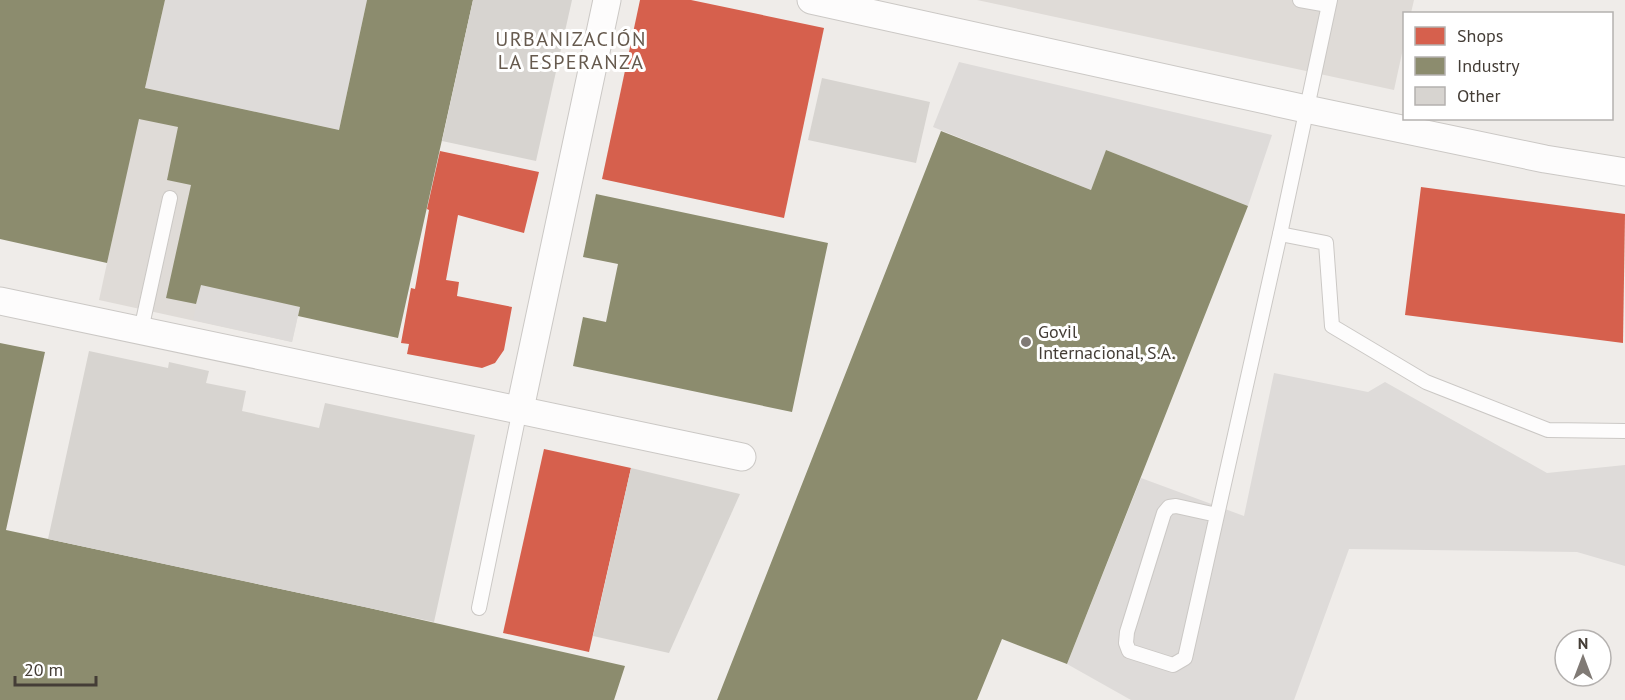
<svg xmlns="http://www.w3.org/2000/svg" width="1625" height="700" viewBox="0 0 1625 700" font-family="'PT Sans',sans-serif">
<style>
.industrial{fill:#dfdbd7}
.parking{fill:#dedbd9}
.shops{fill:#d6604d}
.industry{fill:#8c8c6e}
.building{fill:#d7d4d0}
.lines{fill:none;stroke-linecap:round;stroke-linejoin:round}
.service-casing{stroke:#cbc8c5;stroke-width:16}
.minor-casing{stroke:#cbc8c5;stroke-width:29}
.service{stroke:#fdfcfc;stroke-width:14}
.minor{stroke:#fdfcfc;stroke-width:27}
.poi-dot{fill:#807a75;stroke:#fff;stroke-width:2}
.labels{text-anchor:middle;stroke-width:6;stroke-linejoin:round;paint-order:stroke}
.poi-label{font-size:18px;fill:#443d36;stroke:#fff;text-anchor:start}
.neighbourhood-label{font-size:20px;letter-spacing:1.5px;fill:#665a4e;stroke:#fff}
</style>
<rect width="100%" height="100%" fill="#efece9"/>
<!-- industrial -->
<g class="industrial">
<polygon points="977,0 1414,0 1411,13 1404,14 1404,44 1394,90"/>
<polygon points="145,88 339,130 292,342 99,300"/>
</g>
<!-- parking -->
<g class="parking">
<polygon points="165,0 367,0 339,130 145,88"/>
<polygon points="959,62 1272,135 1248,206 1106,150 1091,190 933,127"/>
<polygon points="201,285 300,307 292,342 193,320"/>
<polygon points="1274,373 1368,392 1385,382 1547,473 1625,465 1625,566 1577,552 1349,549 1294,700 1131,700 1067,664 1141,478 1244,516"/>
</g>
<!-- shops -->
<g class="shops">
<polygon points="640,0 691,0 824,28 784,218 602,179"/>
<polygon points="440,151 539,172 524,233 458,215 446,280 459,282 457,296 512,307 504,350 495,363 482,368 407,354 409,344 401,343 411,288 415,289 429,210 427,209"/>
<polygon points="1421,187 1625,214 1623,343 1405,315"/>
<polygon points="544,449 631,468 589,652 503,633"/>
</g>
<!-- industry -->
<g class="industry">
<polygon points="0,0 165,0 145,88 339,130 367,0 473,0 398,338 298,316 300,307 201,285 196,304 166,298 191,185 167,180 178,127 139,119 107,263 0,239"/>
<polygon points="941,131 1091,190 1106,150 1248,206 1067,664 1002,639 977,700 717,700"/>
<polygon points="596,194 828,243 792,412 573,366 583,317 606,322 618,264 583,257"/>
<polygon points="0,343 45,352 6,530 365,607 625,666 614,700 0,700"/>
</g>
<!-- building -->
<g class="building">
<polygon points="473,0 572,0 536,161 442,141"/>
<polygon points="822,78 930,102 916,163 808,140"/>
<polygon points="89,351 168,368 169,362 209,371 206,383 246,391 242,411 319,428 325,403 475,435 434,622 48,539"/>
<polygon points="631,468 740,494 669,653 593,636"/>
</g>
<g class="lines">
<!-- service casing -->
<g class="service-casing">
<g id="service">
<polyline points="1300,0 1328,5"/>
<polyline points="1280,234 1326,243 1332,326 1426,382 1548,430 1625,431"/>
<polyline points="141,330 170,198"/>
<polyline points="1217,515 1176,506 1169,507 1164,513 1127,632 1126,643 1129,651 1173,665 1185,658 1280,234 1330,0"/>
<polyline points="479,608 520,409"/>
</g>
</g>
<!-- minor casing -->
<g class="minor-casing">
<g id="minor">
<polyline points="811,0 1306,109 1545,159 1625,172"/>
<polyline points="0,301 742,457"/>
<polyline points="520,409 607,0"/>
</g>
</g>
<!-- service -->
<use href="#service" class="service"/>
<!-- minor -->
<use href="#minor" class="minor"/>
</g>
<!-- markers -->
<circle class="poi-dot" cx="1026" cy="342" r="6"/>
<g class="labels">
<!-- poi labels -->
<g class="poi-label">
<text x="1038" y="338">Govil<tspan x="1038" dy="21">Internacional, S.A.</tspan></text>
</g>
<!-- neighbourhood labels -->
<g class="neighbourhood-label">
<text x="571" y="46">URBANIZACIÓN<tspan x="571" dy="23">LA ESPERANZA</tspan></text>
</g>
</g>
<!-- legend -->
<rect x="1403" y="12" width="210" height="108" fill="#ffffff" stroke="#b4b1af" stroke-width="1.5"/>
<rect x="1415" y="27" width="30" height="18" fill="#d6604d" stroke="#b4b1af" stroke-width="1.5"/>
<text x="1457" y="42" font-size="18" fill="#443d36">Shops</text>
<rect x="1415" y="57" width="30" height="18" fill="#8c8c6e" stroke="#b4b1af" stroke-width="1.5"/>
<text x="1457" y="72" font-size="18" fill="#443d36">Industry</text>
<rect x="1415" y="87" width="30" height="18" fill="#d7d4d0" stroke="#b4b1af" stroke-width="1.5"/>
<text x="1457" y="102" font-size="18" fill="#443d36">Other</text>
<!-- north arrow -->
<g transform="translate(1583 658)"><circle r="28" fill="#ffffff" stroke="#b4b1af" stroke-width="1.5"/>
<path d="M0-4.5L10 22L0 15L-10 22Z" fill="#807a75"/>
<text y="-9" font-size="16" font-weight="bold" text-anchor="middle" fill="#443d36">N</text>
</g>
<!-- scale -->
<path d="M15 676v9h81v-9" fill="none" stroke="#443d36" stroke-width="3"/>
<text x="24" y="676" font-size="18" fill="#443d36" stroke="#ffffff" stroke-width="4.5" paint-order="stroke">20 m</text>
</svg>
